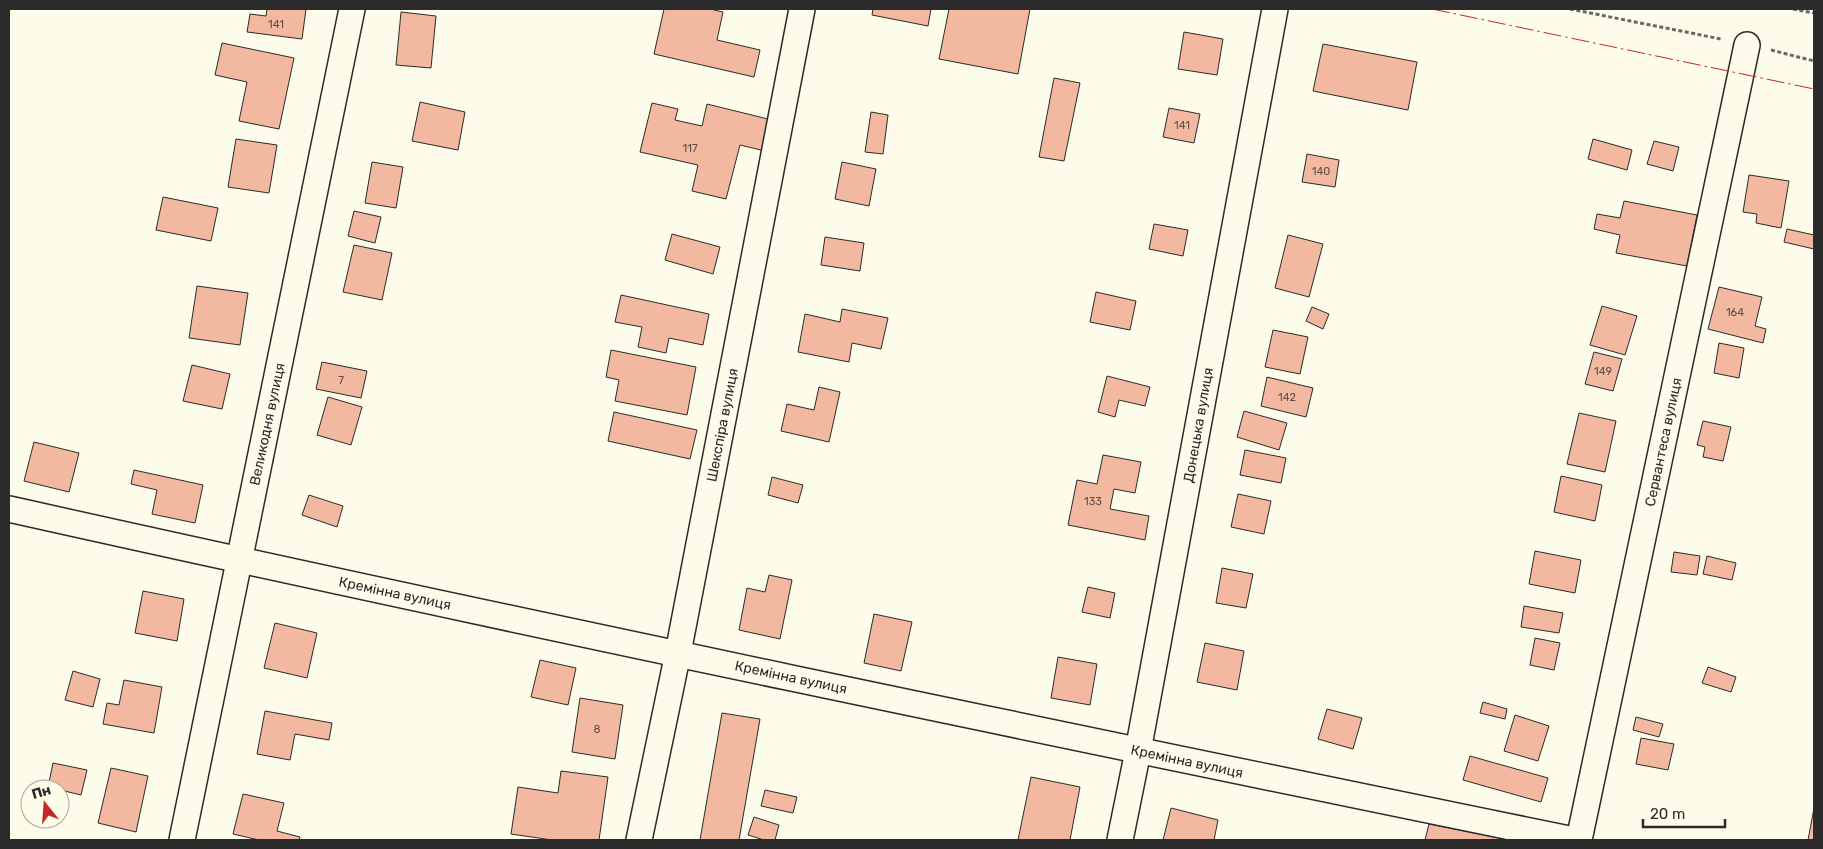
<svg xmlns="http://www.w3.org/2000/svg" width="1823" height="849" viewBox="0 0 1823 849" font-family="Rubik,sans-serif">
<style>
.building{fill:#f2b8a0;stroke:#2b2b2b}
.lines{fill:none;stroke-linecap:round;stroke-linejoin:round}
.minor-casing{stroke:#2b2b2b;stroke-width:28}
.path{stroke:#6a6964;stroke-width:3;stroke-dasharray:4 2.5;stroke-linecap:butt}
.minor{stroke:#fdfbea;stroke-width:25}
.power{stroke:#c62828;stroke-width:1;stroke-dasharray:18 4 2.5 4;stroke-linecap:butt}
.labels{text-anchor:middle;stroke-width:4;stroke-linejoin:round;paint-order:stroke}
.number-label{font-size:11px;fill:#5d4e48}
.street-label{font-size:14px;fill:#2b2b2b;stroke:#fdfbea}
</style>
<rect width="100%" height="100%" fill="#fdfbea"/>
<!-- building -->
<g class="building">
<polygon points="267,9 306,9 302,39 247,32 250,14 266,16"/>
<polygon points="664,9 710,9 723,12 717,40 760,50 754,77 654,54"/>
<polygon points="873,9 931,9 928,26 872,15"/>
<polygon points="949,9 1030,9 1018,74 939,59"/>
<polygon points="401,12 436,16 431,68 396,65"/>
<polygon points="1184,32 1223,39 1217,75 1178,69"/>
<polygon points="222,43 294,58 279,129 239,121 247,82 215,75"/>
<polygon points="1323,44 1417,62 1408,110 1313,91"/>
<polygon points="1054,78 1080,83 1064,161 1039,157"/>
<polygon points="420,102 465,112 458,150 412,141"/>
<polygon points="652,103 678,109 675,120 702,126 707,104 772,120 765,151 740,145 726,199 692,191 698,165 640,152"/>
<polygon points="1169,108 1200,114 1194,143 1163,137"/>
<polygon points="871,112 888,115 883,154 865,152"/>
<polygon points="236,139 277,145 269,193 228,187"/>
<polygon points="1593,139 1632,150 1627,170 1588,159"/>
<polygon points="1654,141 1679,147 1673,171 1647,164"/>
<polygon points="1307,154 1339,160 1335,187 1302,182"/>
<polygon points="372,162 403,167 396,208 365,203"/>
<polygon points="842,162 876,169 869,206 835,199"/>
<polygon points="1749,175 1789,181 1781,228 1756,223 1757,214 1743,212"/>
<polygon points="163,197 218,208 211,241 156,230"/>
<polygon points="1624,201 1697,215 1687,266 1616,253 1620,235 1594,229 1597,214 1620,218"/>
<polygon points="354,211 381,217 375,243 348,236"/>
<polygon points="1154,224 1188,230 1183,256 1149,249"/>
<polygon points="1787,229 1814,235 1814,249 1784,242"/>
<polygon points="672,234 720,247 713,274 665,260"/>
<polygon points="1288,235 1323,244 1309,297 1275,288"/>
<polygon points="825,237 864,243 860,271 821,265"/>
<polygon points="354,245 392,253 382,300 343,292"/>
<polygon points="197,286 248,293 240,345 189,338"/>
<polygon points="1719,287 1762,297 1755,326 1766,329 1763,343 1708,329"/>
<polygon points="1096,292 1136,301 1130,330 1090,322"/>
<polygon points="621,295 709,314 703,345 669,338 666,353 638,347 642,327 615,322"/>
<polygon points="1602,306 1637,316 1625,355 1590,345"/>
<polygon points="1312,307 1329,314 1323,329 1306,321"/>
<polygon points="842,309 888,318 881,349 852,343 849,362 798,352 805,314 840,322"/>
<polygon points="1273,330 1308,337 1300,374 1265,367"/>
<polygon points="1719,343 1744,348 1739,378 1714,373"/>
<polygon points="611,350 696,367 687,415 615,401 619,380 606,377"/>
<polygon points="1594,352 1622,359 1613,391 1585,384"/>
<polygon points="322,362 367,371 361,398 316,389"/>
<polygon points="192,365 230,374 222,409 183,401"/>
<polygon points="1107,376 1150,387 1145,406 1119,400 1115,417 1098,412"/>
<polygon points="1267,377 1313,388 1306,417 1261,406"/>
<polygon points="819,387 840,392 829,442 781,431 787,404 814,410"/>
<polygon points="328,397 362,407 351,445 317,435"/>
<polygon points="1244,411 1287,423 1279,450 1237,437"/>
<polygon points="614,412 697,430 690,459 608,441"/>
<polygon points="1579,413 1616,421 1605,472 1567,464"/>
<polygon points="1703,421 1731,427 1723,461 1703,457 1705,447 1697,445"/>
<polygon points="34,442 79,453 69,492 24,481"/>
<polygon points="1245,450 1286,458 1281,483 1240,475"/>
<polygon points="1103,455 1141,462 1135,493 1114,489 1110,509 1149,516 1145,540 1068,525 1077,480 1097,484"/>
<polygon points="134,470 203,485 195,523 152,514 157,490 131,484"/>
<polygon points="1561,476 1602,485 1595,521 1554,512"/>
<polygon points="772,477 803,485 798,503 768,495"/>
<polygon points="1238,494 1271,501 1264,534 1231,527"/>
<polygon points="309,495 343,506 337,527 302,515"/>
<polygon points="1535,551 1581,560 1575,593 1529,584"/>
<polygon points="1674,552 1700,556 1697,575 1671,572"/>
<polygon points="1707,556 1736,563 1732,580 1703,574"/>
<polygon points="1222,568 1253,574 1246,608 1216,603"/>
<polygon points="769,575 792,580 780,639 739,630 747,588 765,592"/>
<polygon points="1088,587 1115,593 1110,618 1082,612"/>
<polygon points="143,591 184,599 177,641 135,633"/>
<polygon points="1524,606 1563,613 1559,633 1521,627"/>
<polygon points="874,614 912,622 901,671 864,663"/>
<polygon points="275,623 317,633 307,678 264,668"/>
<polygon points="1535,638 1560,643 1554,670 1530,665"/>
<polygon points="1205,643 1244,651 1237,690 1197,682"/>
<polygon points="1058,657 1097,664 1090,705 1051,698"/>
<polygon points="540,660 576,668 568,705 531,697"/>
<polygon points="1708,667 1736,677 1731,692 1702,683"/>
<polygon points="73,671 100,679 93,707 65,700"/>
<polygon points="124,680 162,687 154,733 103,724 107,703 119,705"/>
<polygon points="580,698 623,705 615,759 572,752"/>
<polygon points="1483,702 1507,709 1505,719 1480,713"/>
<polygon points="1327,709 1362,718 1353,749 1318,739"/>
<polygon points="265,711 332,723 329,740 295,734 290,760 257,754"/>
<polygon points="722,713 760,719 739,840 700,840"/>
<polygon points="1515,715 1549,726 1538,761 1504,751"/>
<polygon points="1636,717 1663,724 1659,737 1633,730"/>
<polygon points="1641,738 1674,744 1668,770 1636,764"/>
<polygon points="1470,756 1548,778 1541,802 1463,780"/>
<polygon points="53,763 87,770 81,795 48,787"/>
<polygon points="111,768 148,776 136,832 98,823"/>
<polygon points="561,771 608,777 599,840 552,840 511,834 518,787 558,793"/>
<polygon points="1031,777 1080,787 1070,840 1018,840"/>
<polygon points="765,790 797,797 793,813 761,806"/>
<polygon points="243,794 284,803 277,831 300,837 299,840 259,840 233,834"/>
<polygon points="1171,808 1218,820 1214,840 1163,840"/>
<polygon points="1814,808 1814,840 1808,840"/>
<polygon points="754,817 779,825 775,840 764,840 748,835"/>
<polygon points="1429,824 1509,840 1425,840"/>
</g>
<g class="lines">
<!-- minor casing -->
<g class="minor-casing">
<g id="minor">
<path d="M9 509C529 625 1052 733 1574 840"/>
<polyline points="182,840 352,9"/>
<polyline points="639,840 678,653 802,9"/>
<polyline points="1120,840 1138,751 1275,9"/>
<polyline points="1579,840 1747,45"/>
</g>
</g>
<!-- path -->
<g class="path">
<polyline points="1570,9 1721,39"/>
<polyline points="1793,9 1814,13"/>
<polyline points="1771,50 1814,61"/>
</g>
<!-- minor -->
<use href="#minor" class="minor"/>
<!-- power -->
<polyline class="power" points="1432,9 1814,89"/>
</g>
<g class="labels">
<!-- number labels -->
<g class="number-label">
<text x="276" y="28">141</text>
<text x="1182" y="129">141</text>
<text x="690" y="152">117</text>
<text x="1321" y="175">140</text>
<text x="1735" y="316">164</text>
<text x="1603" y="375">149</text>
<text x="341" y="384">7</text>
<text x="1287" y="401">142</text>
<text x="1093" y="505">133</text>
<text x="597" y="733">8</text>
</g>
<!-- street labels -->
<g class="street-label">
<text transform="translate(267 424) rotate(-78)" y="5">Великодня вулиця</text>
<text transform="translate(722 425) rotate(-79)" y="5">Шекспіра вулиця</text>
<text transform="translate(1198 425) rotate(-80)" y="5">Донецька вулиця</text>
<text transform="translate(1663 442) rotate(-78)" y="5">Сервантеса вулиця</text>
<text transform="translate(395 593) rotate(12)" y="5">Кремінна вулиця</text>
<text transform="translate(791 677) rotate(12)" y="5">Кремінна вулиця</text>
<text transform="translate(1187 761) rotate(12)" y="5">Кремінна вулиця</text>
</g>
</g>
<!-- border -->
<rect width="1823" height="849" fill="none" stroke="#2b2b2b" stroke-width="20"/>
<!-- north arrow -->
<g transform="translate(45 804) rotate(343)"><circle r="24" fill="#fdfbea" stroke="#a9a89e"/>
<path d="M0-4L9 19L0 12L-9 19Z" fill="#c62828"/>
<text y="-8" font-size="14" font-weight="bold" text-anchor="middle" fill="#2b2b2b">Пн</text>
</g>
<!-- scale -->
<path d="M1643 819v8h82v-8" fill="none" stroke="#2b2b2b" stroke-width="2.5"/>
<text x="1650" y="819" font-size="15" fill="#2b2b2b" stroke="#fdfbea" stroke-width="4" paint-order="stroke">20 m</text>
</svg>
